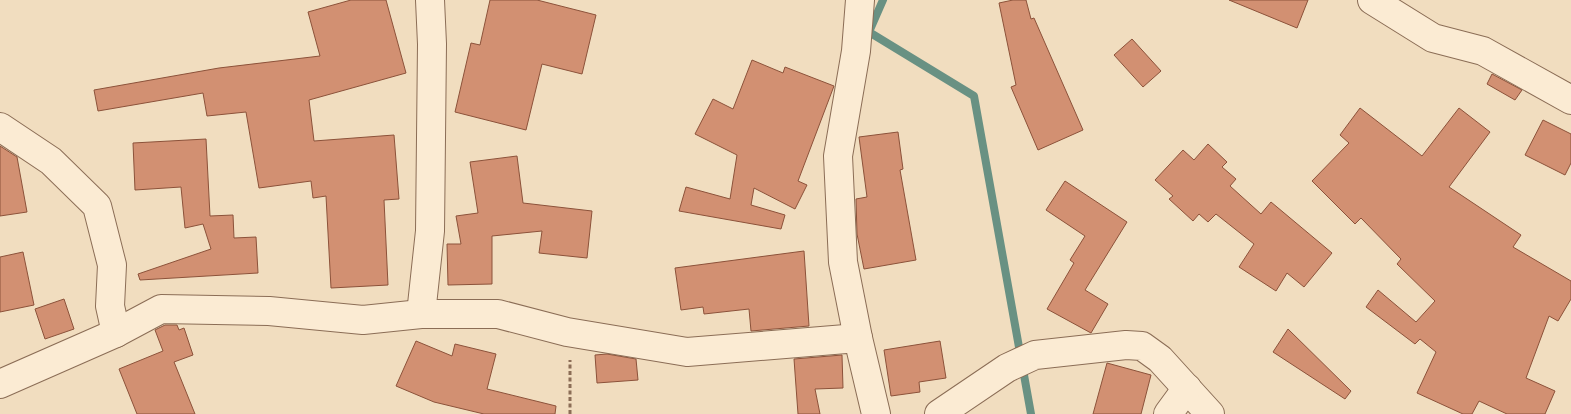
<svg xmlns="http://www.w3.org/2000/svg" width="1571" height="414" viewBox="0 0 1571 414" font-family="'IBM Plex Serif',serif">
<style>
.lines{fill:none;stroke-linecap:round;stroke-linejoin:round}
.stream{stroke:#699183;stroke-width:8}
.building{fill:#d29072;stroke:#8c523a}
.minor-casing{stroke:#8b6d56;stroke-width:30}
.path{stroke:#8b6d56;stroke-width:3;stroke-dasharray:4 2.5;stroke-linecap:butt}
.minor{stroke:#fbebd3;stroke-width:28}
</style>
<rect width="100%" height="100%" fill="#f1ddbf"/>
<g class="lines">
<!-- stream -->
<polyline class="stream" points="883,0 869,32 974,96 1031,414"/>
</g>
<!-- building -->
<g class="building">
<polygon points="351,0 386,0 406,73 309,100 314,141 394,135 399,199 384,200 388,285 331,288 326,196 313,198 311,181 259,188 246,112 207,116 203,93 98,111 94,90 219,68 320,56 308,12"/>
<polygon points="490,0 537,0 596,15 582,74 542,64 526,130 455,112 471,43 480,45"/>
<polygon points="1013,0 1026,0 1031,19 1034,18 1083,130 1038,150 1011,87 1016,85 999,3"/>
<polygon points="1229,0 1308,0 1297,28"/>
<polygon points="1132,39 1161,71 1143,87 1114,55"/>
<polygon points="752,60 783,73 785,67 834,86 798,181 807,185 795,209 754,188 751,205 785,215 781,229 679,211 686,187 730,199 737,155 695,134 713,99 733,109"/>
<polygon points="1492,74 1522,90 1515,100 1487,84"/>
<polygon points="1360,108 1422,156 1459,108 1490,132 1449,187 1521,235 1513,247 1571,281 1571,299 1558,321 1549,316 1526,378 1555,391 1545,414 1507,414 1479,401 1472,414 1463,414 1417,393 1436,352 1420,339 1415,344 1366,307 1378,290 1416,322 1435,301 1397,264 1401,259 1361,218 1355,224 1312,181 1349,143 1340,135"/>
<polygon points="1543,120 1571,134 1571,163 1565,175 1525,155"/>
<polygon points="898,132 903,169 900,170 916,260 864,269 857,234 856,199 867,197 859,137"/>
<polygon points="206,139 210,216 233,215 234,238 256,237 258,273 140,280 138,274 211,249 203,224 185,228 181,187 135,190 133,143"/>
<polygon points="1208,144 1227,162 1222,167 1236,179 1230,186 1261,214 1271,202 1332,253 1304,287 1287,273 1276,291 1239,267 1254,244 1216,214 1208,222 1199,214 1193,221 1169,199 1173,196 1155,180 1183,150 1194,160"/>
<polygon points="0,146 17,157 27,212 0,216"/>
<polygon points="517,156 523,203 592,211 587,258 539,253 542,231 492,236 492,284 448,285 447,244 461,244 456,216 478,213 470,162"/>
<polygon points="1065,181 1127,222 1085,290 1108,304 1091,333 1047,309 1074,263 1070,260 1085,236 1046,210"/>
<polygon points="804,251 809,326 751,331 749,309 704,314 703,307 681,310 675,268"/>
<polygon points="23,252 34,305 0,312 0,257"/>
<polygon points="64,299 74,329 45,339 35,309"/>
<polygon points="165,325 177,325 179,330 184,328 193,355 174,362 195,414 137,414 119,369 163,351 155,330"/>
<polygon points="1288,329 1351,391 1345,399 1273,352"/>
<polygon points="416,341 452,356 455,344 496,354 487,389 556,406 555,414 484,414 434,402 396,386"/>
<polygon points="940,341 946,378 919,382 920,392 891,396 884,350"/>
<polygon points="607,354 636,359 638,380 597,383 595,355"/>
<polygon points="842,355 843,388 815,389 820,414 798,414 794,359"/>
<polygon points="1107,363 1151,375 1141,414 1093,414"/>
</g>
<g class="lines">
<!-- minor casing -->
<g class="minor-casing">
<g id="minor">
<polyline points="1372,0 1433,38 1483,51 1571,100"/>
<polyline points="0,127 51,161 97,206 112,265 110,306 116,333"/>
<polyline points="421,314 430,231 432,44 430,0"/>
<polyline points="858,338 843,262 838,156 856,51 860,0"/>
<polyline points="0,384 116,333 161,309 269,311 363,320 421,314 498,314 567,332 687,352 858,338 876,414"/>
<polyline points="939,414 1007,368 1035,355 1126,345 1142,346 1160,359 1210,414"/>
<polyline points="1168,414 1187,388"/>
</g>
</g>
<!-- path -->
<polyline class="path" points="570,414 570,360"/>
<!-- minor -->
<use href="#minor" class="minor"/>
</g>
</svg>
